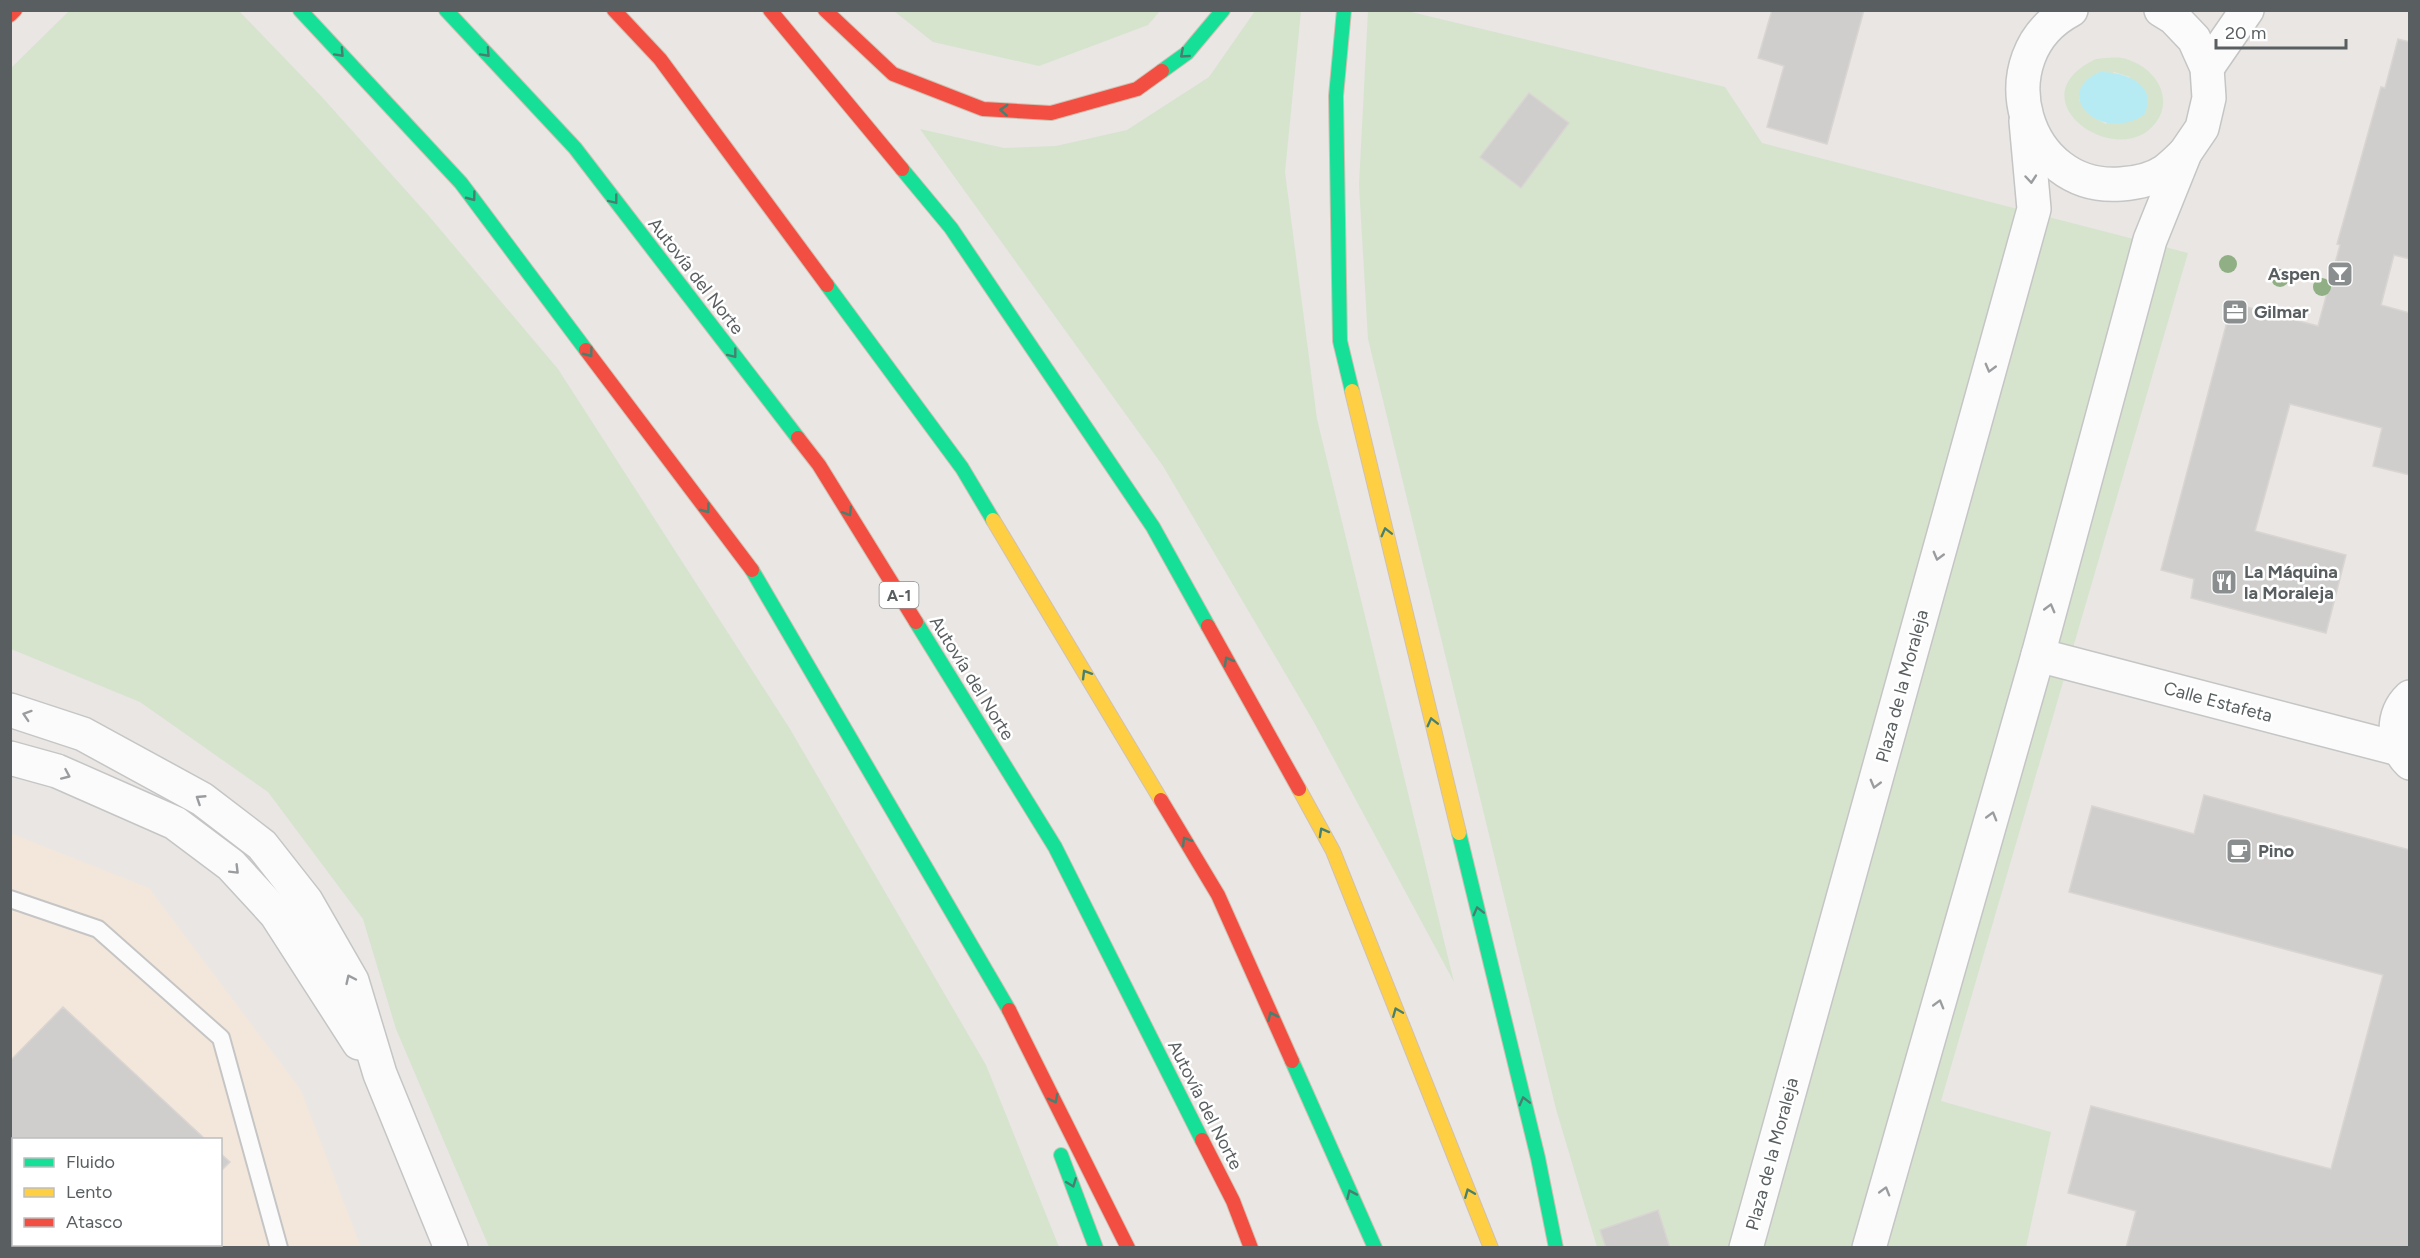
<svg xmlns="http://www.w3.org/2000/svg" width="2420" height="1258" viewBox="0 0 2420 1258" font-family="Figtree,sans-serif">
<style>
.commercial{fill:#f3e7db;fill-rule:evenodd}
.green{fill:#d6e4ce;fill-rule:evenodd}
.water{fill:#b6ebf4}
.building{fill:#d0cecd;stroke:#d8d5d2;stroke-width:1.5}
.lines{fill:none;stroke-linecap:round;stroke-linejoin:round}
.lane-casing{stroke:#c5c5c5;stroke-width:20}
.street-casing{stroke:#c5c5c5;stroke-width:36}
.fast-casing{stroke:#d0c0b2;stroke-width:16}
.slow-casing{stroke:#d0c0b2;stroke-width:16}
.jam-casing{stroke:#d0c0b2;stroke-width:16}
.lane{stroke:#fcfbfb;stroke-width:16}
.street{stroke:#fcfbfb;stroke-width:33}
.fast{stroke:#16e098;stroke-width:14}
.slow{stroke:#ffcf43;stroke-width:14}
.jam{stroke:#f24e42;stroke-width:14}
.tree{fill:#90af84}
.oneway{stroke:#487f6f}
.oneway2{stroke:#9a9d9f}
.labels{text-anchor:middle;stroke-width:5;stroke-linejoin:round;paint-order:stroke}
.shield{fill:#fff;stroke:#8b8f90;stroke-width:1.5}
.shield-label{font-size:16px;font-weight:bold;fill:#595f61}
.poi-label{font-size:18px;font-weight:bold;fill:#595f61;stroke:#fff;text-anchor:start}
.street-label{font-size:18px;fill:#595f61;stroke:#fff}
</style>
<rect width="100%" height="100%" fill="#e9e6e3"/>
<!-- commercial -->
<path class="commercial" d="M10 833 149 888 301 1090 361 1247H11ZM14 1140H220V1244H14Z"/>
<!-- green -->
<g class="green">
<polygon points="69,11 239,11 321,96 428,215 558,369 790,729 986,1065 1059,1247 489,1247 396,1029 363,919 268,792 140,702 11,649 11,68"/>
<polygon points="894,11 1160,11 1148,25 1039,66 933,42"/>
<polygon points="1255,11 1301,11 1285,172 1317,419 1454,982 1315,724 1163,466 920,129 1004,148 1056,146 1127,130 1209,77"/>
<polygon points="1368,11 1407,11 1725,87 1762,143 2188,253 1941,1101 2051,1132 2026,1247 1597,1247 1556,1109 1368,339 1359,185"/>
<path d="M2096 59C2107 58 2119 56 2129 60 2158 70 2176 102 2152 127 2113 168 2014 98 2096 59ZM2114 72 2130 77 2106 124 2093 117 2079 100Z"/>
</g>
<!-- water -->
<path class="water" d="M2100 72C2125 72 2159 84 2144 115 2098 144 2051 92 2100 72Z"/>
<!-- building -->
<g class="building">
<polygon points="1772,10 1864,10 1827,144 1767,127 1784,66 1758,58"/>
<polygon points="2398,39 2410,42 2410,259 2394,255 2381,305 2410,313 2410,475 2373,466 2382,428 2290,404 2255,531 2346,555 2326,633 2191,598 2194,579 2161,570 2232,303 2318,326 2340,245 2337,244 2381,87 2385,88"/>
<polygon points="1529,93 1569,123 1521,188 1480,157"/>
<polygon points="2204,795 2410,850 2410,1248 2126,1248 2136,1211 2068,1193 2091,1106 2331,1169 2383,975 2069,892 2092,806 2194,834"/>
<polygon points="63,1007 206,1140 14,1140 14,1244 169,1244 172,1248 10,1248 10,1061"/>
<polygon points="220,1153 230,1162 220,1172"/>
<polygon points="1658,1210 1670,1248 1606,1248 1600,1230"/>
</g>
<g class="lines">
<!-- lane casing -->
<g class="lane-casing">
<polyline id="lane" points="10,899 98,929 221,1038 279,1248"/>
</g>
<!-- street casing -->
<g class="street-casing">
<g id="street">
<path d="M2071 10C1984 56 2024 192 2121 184 2136 183 2152 180 2165 171 2172 166 2179 159 2185 153"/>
<polyline points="2207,68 2247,10"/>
<polyline points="2038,655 2399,749"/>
<path d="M2410 697C2391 715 2392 746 2410 763"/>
<polyline points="10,710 83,734 202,799 262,845 306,901 352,981 380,1074 451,1248"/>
<polyline points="10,758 57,771 175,823 231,865 276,914 359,1043"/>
<polyline points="1746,1248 2034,209 2026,121"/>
<polyline points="1869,1248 2038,655 2150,240 2185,153 2202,128 2209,98 2207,68 2194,39 2174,18 2161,10"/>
</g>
</g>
<!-- fast casing -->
<g class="fast-casing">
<g id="fast">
<polyline points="300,10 461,183 586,350"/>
<polyline points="446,10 575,148 798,438"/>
<polyline points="1344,10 1336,96 1340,341 1352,391"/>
<polyline points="1162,71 1187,53 1223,10"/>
<polyline points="902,169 951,228 1153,527 1208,626"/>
<polyline points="827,285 962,468 993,520"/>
<polyline points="752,570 1009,1010"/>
<polyline points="916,622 1055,847 1202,1140"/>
<polyline points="1459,833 1538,1158 1556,1248"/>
<polyline points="1292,1061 1375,1248"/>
<polyline points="1061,1155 1096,1248"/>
</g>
</g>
<!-- slow casing -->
<g class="slow-casing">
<g id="slow">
<polyline points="1352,391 1459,833"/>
<polyline points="993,520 1161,800"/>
<polyline points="1299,789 1333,851 1491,1248"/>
</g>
</g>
<!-- jam casing -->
<g class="jam-casing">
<g id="jam">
<polyline points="614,10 660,59 827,285"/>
<polyline points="770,10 902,169"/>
<polyline points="825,10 893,74 983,109 1051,113 1137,89 1162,71"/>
<polyline points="10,15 15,10"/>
<polyline points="586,350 752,570"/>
<polyline points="798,438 819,465 916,622"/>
<polyline points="1208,626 1299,789"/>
<polyline points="1161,800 1218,895 1292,1061"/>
<polyline points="1009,1010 1128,1248"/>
<polyline points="1202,1140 1233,1201 1251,1248"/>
</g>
</g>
<!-- lane -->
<use href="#lane" class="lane"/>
<!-- street -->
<use href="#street" class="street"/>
<!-- fast -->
<use href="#fast" class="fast"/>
<!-- slow -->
<use href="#slow" class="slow"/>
<!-- jam -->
<use href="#jam" class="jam"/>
</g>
<!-- trees -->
<g class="tree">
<circle cx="2228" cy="264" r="9"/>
<circle cx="2280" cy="278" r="9"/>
<circle cx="2322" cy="287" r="9"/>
</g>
<!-- one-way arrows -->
<defs><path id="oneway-chevron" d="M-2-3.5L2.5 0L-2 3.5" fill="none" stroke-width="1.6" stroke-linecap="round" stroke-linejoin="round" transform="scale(1.5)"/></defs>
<g class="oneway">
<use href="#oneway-chevron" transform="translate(340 53) rotate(47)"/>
<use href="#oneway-chevron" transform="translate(486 53) rotate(47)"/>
<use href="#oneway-chevron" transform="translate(1184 54) rotate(139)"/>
<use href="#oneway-chevron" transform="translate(1004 110) rotate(-177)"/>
<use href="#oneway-chevron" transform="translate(472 197) rotate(53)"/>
<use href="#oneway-chevron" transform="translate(614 200) rotate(52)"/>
<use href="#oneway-chevron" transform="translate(589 353) rotate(53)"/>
<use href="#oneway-chevron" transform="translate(733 354) rotate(52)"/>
<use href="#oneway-chevron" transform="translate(706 509) rotate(53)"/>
<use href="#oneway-chevron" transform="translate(848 512) rotate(58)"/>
<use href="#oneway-chevron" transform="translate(1386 532) rotate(-104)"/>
<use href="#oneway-chevron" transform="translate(1228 661) rotate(-119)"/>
<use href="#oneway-chevron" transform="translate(1086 674) rotate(-121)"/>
<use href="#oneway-chevron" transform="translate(1432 722) rotate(-104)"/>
<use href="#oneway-chevron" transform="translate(1323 832) rotate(-119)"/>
<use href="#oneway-chevron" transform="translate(1186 841) rotate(-121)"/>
<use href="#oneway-chevron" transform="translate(1478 911) rotate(-104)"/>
<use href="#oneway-chevron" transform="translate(1397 1012) rotate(-112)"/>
<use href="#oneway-chevron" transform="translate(1272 1016) rotate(-114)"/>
<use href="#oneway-chevron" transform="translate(1054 1099) rotate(63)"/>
<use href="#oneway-chevron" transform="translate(1524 1101) rotate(-104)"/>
<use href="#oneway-chevron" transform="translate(1072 1183) rotate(69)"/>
<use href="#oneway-chevron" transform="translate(1469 1193) rotate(-112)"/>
<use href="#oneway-chevron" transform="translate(1351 1194) rotate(-114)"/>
</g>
<g class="oneway2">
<use href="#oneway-chevron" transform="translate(2031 179) rotate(85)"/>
<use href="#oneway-chevron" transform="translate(1990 368) rotate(105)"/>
<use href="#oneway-chevron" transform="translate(1938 556) rotate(105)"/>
<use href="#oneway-chevron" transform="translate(2050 608) rotate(-75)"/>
<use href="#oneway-chevron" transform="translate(27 715) rotate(-162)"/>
<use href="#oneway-chevron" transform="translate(66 775) rotate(24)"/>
<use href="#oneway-chevron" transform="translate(1875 784) rotate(105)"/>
<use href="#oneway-chevron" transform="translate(200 799) rotate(-147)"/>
<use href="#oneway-chevron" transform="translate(1992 816) rotate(-74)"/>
<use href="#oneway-chevron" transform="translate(235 870) rotate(45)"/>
<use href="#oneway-chevron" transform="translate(350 979) rotate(-115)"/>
<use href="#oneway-chevron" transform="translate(1939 1004) rotate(-74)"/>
<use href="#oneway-chevron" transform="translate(1885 1191) rotate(-74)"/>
</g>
<!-- icons -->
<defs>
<g id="bar-square" transform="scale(1.35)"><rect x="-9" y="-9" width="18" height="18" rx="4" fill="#8b8e8e" stroke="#fff"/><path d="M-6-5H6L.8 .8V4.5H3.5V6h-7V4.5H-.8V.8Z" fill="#fff"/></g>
<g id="office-square" transform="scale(1.35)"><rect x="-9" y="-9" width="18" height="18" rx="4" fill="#8b8e8e" stroke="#fff"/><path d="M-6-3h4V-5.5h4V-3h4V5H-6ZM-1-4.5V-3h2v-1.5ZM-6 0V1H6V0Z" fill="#fff"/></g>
<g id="restaurant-square" transform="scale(1.35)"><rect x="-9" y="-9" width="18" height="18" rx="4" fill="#8b8e8e" stroke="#fff"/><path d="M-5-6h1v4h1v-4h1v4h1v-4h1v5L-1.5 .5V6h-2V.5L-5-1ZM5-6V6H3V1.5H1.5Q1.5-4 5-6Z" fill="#fff"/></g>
<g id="cafe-square" transform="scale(1.35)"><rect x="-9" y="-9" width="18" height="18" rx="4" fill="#8b8e8e" stroke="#fff"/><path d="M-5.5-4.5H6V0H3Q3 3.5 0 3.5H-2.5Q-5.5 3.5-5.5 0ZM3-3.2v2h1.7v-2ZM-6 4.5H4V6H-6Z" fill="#fff"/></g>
</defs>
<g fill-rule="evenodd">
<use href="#bar-square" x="2340" y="274"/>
<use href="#office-square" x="2235" y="312"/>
<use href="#restaurant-square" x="2224" y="582"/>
<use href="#cafe-square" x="2239" y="851"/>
</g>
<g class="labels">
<!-- shield labels -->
<rect class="shield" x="879.5" y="582" width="39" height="26" rx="4.5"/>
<g class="shield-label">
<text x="899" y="601">A-1</text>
</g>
<!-- poi labels -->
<g class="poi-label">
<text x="2320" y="280" text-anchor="end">Aspen</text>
<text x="2254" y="318">Gilmar</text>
<text x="2244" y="578">La Máquina<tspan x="2244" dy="21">la Moraleja</tspan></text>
<text x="2258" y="857">Pino</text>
</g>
<!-- street labels -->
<g class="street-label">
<text transform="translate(696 276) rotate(52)" y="6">Autovía del Norte</text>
<text transform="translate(972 678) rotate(58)" y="6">Autovía del Norte</text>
<text transform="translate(1902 686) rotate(-75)" y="6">Plaza de la Moraleja</text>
<text transform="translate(2218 702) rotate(15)" y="6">Calle Estafeta</text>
<text transform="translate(1205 1105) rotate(63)" y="6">Autovía del Norte</text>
<text transform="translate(1772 1154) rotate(-75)" y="6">Plaza de la Moraleja</text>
</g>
</g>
<!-- border -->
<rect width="2420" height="1258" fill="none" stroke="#595f61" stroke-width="24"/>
<!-- legend -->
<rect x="12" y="1138" width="210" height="108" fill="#ffffff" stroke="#bdbfc0" stroke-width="1.5"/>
<rect x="24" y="1158" width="30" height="9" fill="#16e098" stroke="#bdbfc0" stroke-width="1.5"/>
<text x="66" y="1168" font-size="18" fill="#595f61">Fluido</text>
<rect x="24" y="1188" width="30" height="9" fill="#ffcf43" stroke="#bdbfc0" stroke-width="1.5"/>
<text x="66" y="1198" font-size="18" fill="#595f61">Lento</text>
<rect x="24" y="1218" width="30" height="9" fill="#f24e42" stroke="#bdbfc0" stroke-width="1.5"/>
<text x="66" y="1228" font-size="18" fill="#595f61">Atasco</text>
<!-- scale -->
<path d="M2216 39v9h130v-9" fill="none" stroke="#595f61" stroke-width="3"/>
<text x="2225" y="39" font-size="18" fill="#595f61" stroke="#ffffff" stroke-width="4.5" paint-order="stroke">20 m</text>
</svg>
